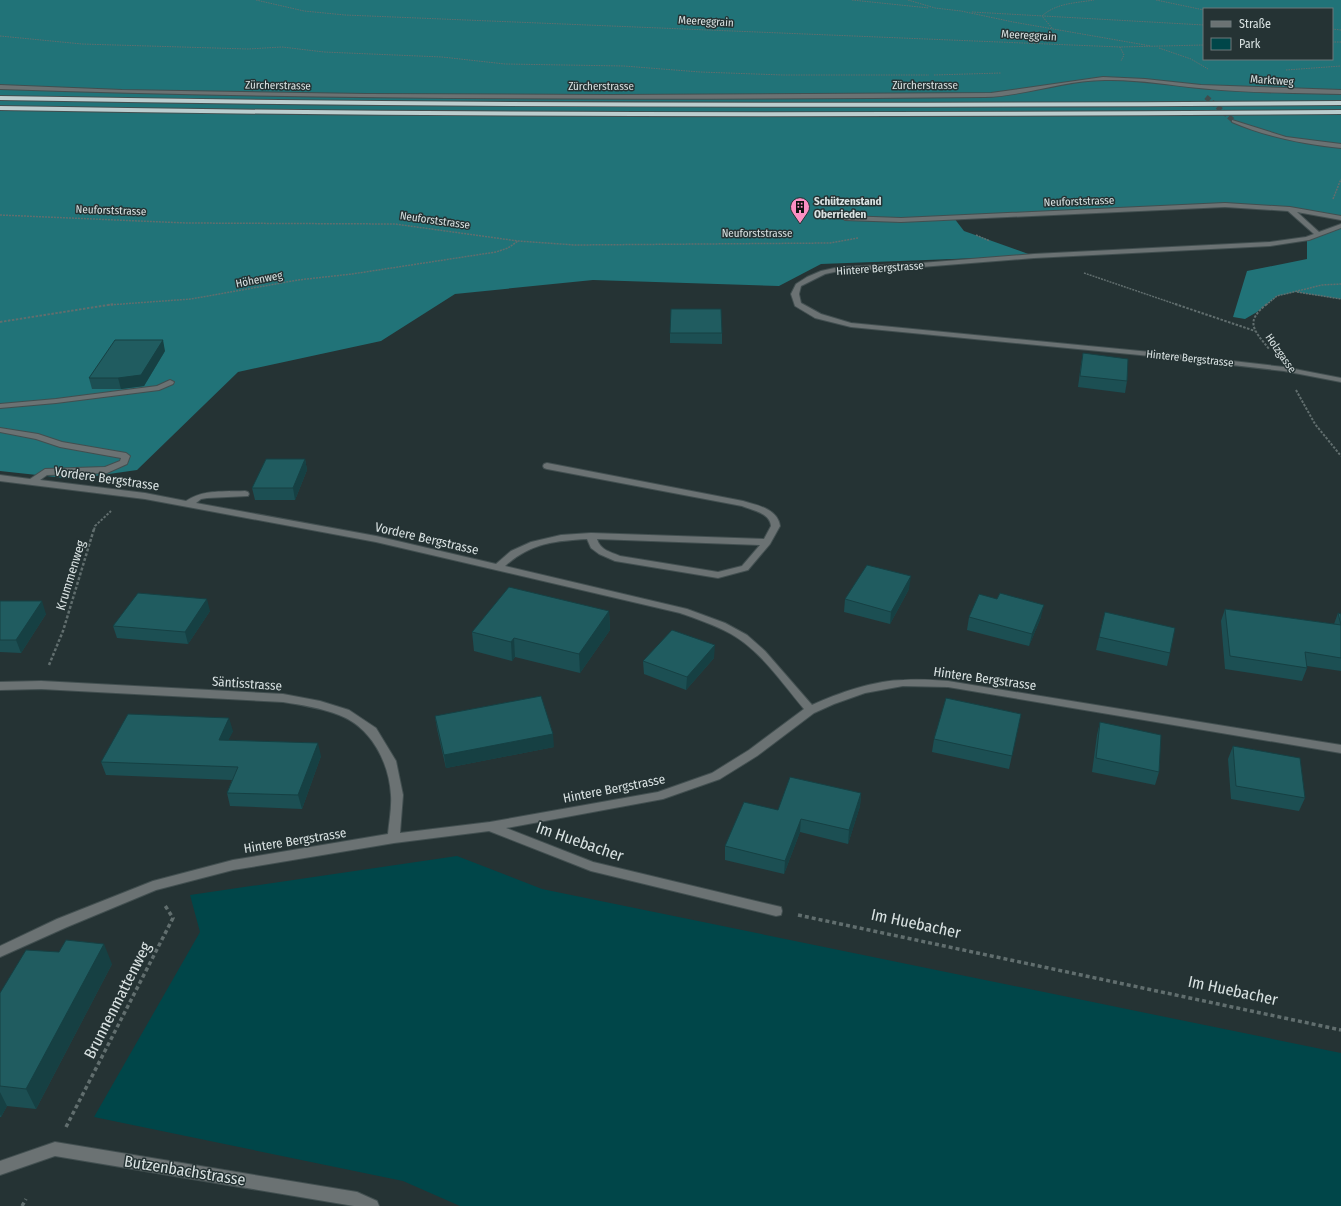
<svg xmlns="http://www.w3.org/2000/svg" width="1341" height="1206" viewBox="0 0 1341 1206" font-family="'Fira Sans Condensed',sans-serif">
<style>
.green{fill:#004649}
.forest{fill:#217378;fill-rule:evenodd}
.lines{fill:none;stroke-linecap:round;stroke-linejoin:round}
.minor-tunnel{stroke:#404d4e;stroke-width:5;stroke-dasharray:5 2.5;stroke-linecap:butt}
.minor-casing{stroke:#424f50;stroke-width:2}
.highway-casing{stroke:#424f50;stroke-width:2}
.path-far4{stroke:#616e6e;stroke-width:1;stroke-dasharray:1.5 1;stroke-linecap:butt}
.path-far3{stroke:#616e6e;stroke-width:1.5;stroke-dasharray:2 1;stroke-linecap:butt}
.path-far2{stroke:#616e6e;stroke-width:2;stroke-dasharray:2.5 1.5;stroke-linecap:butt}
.path-far1{stroke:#616e6e;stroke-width:2.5;stroke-dasharray:3 2;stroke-linecap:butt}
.path{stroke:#616e6e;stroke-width:3.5;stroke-dasharray:4 3;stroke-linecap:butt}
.minor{fill:#6b7273;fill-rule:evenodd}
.highway{fill:#bbcdce;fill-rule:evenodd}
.wall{fill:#1c4f53}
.shaded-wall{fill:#164043}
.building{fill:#205c60;stroke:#164043}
.labels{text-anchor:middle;stroke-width:3;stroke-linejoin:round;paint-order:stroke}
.far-street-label{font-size:11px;fill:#d9e2e2;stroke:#253334}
.far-poi-label{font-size:11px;font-weight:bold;fill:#d9e2e2;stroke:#253334;text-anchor:start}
.street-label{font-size:13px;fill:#d9e2e2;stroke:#253334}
.near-street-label{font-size:16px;fill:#d9e2e2;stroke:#253334}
</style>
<rect width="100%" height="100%" fill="#253334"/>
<!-- green -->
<polygon class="green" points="457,856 542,889 1341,1053 1341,1206 460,1206 403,1181 94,1117 200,932 190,895"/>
<!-- forest -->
<g class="forest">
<path d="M0 0H1341V218L1290 209 1225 205 954 218 964 231 1034 256 821 264 779 286 593 280 455 294 381 341 238 372 137 470 74 479 0 471ZM1204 9H1332V59H1204Z"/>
<polygon points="1341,226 1341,299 1295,292 1277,296 1257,312 1245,319 1233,317 1247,271 1307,259 1307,239"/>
</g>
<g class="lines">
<!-- minor-tunnel -->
<polyline class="minor-tunnel" points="1206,97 1234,121"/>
<!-- minor casing -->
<g class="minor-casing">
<g id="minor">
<path d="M1103 77 1145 79 1201 85 1341 90V94C1294 93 1246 93 1199 88 1168 85 1137 79 1105 80 1065 80 1025 96 985 97 657 100 328 100 0 89V85L122 90 366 94 609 95 991 93Z"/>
<path d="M1232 120 1286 137 1341 144V148C1303 144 1267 137 1232 122Z"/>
<polygon points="1225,203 1290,207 1341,216 1341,220 1297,212 1319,232 1341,224 1341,228 1309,240 1270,246 1034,258 921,267 839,271 825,274 801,286 799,294 801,303 821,314 851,323 1171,354 1284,367 1341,378 1341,382 1284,371 1171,358 851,327 815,318 795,306 791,294 796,284 807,277 821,271 839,267 921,263 1034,254 1270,242 1306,237 1314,234 1288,211 1225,207 901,222 845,220 842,218 845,216 901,218"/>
<polygon points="170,380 174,382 173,384 159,390 56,403 0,408 0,404 56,399 157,386"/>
<path d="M0 428 38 434 62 442 126 453 130 456 127 464 107 473 47 475 40 480 145 493 186 501C203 489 225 492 245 491L248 492 249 494 248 496 207 498 201 499 196 503 376 536 496 564 511 551 531 542 561 535 591 533 764 539 771 526C770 513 752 510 742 506L547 469 544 468 543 466 544 464 547 463 743 501C757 505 778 509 780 526L770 544 748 570 718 578 615 561 599 554 591 548 587 539C554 541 531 543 505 566L687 609 725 623 747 635 765 651 812 705C838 693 876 680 904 680 919 679 934 680 948 681L1341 745V753L948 687 903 686 865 693 834 704 814 713 757 756 720 779 663 799 506 828 593 862 781 907 782 911 781 915 776 916 591 871 489 831 394 843 233 870 156 890 67 927 0 957V946L57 919 153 881 233 860 388 834C389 822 392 808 391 795 389 762 371 727 339 715 321 708 302 705 283 702L41 689 0 690V682L41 681 283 694 320 701 349 710 376 728 396 761 403 795 400 833 490 822 658 792 712 773 749 750 804 709C782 683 761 651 731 634 715 625 697 619 680 613L376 542 145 499 0 481V475L30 479 45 469 105 467 120 461 121 458 60 447 36 439 0 432ZM597 539 760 545 742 566 718 572 620 556C611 552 600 550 597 539Z"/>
<polygon points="55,1142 357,1192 377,1201 379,1206 354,1206 55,1156 0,1175 0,1161"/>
</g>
</g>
<!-- highway casing -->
<g class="highway-casing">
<g id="highway">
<path d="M0 96C447 104 894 104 1341 101V105C894 108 447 108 0 100Z"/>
<path d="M0 106C447 114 894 113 1341 110V114C894 117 447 118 0 110Z"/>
</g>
</g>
<!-- path-far4 -->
<g class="path-far4">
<polyline points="256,0 304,11 345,15 1120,47 1204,45"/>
<polyline points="852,0 929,8"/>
<polyline points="908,0 935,8 961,11 1013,22 1151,46"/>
<polyline points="1156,0 1204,10"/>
<polyline points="972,12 1204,25"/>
<path d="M1052 28 1042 16C1056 3 1076 3 1094 0"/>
<polyline points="1332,29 1341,30"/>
<polyline points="0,36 82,44 248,49 282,47 324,52 442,57 505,64 624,66 700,72 783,75 929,75"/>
<polyline points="1332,42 1341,42"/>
<polyline points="1120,47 1124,55 1121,61"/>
<polyline points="1159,48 1191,59 1208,69"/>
<polyline points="1286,70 1341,66"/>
<polyline points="934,75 1001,73"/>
</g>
<!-- path-far3 -->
<g class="path-far3">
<polyline points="1333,199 1341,179"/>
<polyline points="0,215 186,223 395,224 518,241 575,245 830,243 858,238"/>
<polyline points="976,235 990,241"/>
<polyline points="1084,273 1178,305"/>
<polyline points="1297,292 1341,299"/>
<polyline points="108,305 191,299 298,280 352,274 496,252 508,248 518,241"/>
<polyline points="1266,305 1277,296 1322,285 1341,284"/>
</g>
<!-- path-far2 -->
<g class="path-far2">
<polyline points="1175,304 1255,331"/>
<path d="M1267 304C1244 322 1254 330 1269 349"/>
<polyline points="0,322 114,304"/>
<polyline points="1296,390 1315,424 1341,456"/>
<polyline points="94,530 95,526 111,511"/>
</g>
<!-- path-far1 -->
<polyline class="path-far1" points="49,665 63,631 94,529"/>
<!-- path -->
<g class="path">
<polyline points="798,915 1341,1030"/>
<polyline points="66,1127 173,918 164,904"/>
<polyline points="22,1206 26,1199"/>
</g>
<!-- minor -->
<use href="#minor" class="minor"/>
<!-- highway -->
<use href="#highway" class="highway"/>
</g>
<!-- wall -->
<g class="wall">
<polygon points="670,333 722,333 722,344 670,343"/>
<polygon points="165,351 144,386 121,389 92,389 89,378"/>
<polygon points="1083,353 1127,381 1125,393 1078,387 1081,364"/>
<polygon points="305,459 307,470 295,500 255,500 252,488"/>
<polygon points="909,589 890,624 844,612 845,599"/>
<polygon points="0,601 46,614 21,653 0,652"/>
<polygon points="1225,609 1334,624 1338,613 1341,614 1341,671 1307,666 1307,668 1302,681 1225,669 1221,621"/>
<polygon points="210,611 188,644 117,638 113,626"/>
<polygon points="609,611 610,630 580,673 515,657 512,661 474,651 472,632"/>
<polygon points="1105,612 1170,653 1167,666 1096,650"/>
<polygon points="969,617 1041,617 1029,646 967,630"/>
<polygon points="714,658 686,690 644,674 643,661"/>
<polygon points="1021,714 1009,769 932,752 934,739"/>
<polygon points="435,716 554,747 446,768 437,729"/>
<polygon points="1100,722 1159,772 1155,785 1092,772 1097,735"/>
<polygon points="233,731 228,740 321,756 302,809 230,806 227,793 232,780 106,775 101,762"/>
<polygon points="1233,746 1305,798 1299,811 1231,799 1228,759"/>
<polygon points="861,793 860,806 848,844 800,832 784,874 725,860 725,846 778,810"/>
<polygon points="112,964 36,1109 7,1106 1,1117 0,1117 0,993"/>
</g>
<!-- shaded-wall -->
<g class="shaded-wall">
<polygon points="163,340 165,351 144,386 121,389 118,378"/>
<polygon points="305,459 307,470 295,500 293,488"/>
<polygon points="911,576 909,589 890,624 891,612"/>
<polygon points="207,599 210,611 188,644 185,632"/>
<polygon points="42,601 46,614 21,653 16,640"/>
<polygon points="1044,605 1041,617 1029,646 1032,634"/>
<polygon points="609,611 610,630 580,673 579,654"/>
<polygon points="514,638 515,657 512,661 511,642"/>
<polygon points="715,645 714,658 686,690 687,677"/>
<polygon points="229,718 233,731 222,753 219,740"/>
<polygon points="553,734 554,747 446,768 444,755"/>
<polygon points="318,743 321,756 302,809 298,795"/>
<polygon points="861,793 860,806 848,844 849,830"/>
<polygon points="801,819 800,832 784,874 785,861"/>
<polygon points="104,944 112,964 36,1109 26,1089"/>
<polygon points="0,1092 7,1106 1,1117 0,1114"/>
</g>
<!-- building -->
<g class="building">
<polygon points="671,309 721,309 722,333 670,333"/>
<polygon points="115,340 163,340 141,375 118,378 89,378"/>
<polygon points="1083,353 1128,359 1127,381 1080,376"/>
<polygon points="266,459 305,459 293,488 252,488"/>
<polygon points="867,565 911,576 891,612 845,599"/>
<polygon points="509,587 609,611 579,654 514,638 511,642 472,632"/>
<polygon points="138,593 207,599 185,632 113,626"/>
<polygon points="1000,593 1044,605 1032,634 969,617 979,594 997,599"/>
<polygon points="0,601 42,601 16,640 0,640"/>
<polygon points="1225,609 1341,625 1338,613 1341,614 1341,658 1305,652 1307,668 1230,656"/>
<polygon points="1105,612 1175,628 1170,653 1099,637"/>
<polygon points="672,630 715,645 687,677 643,661"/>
<polygon points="541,696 553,734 444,755 435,716"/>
<polygon points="946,698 1021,714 1012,756 934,739"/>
<polygon points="128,714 229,718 219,740 318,743 298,795 227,793 238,767 101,762"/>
<polygon points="1100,722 1161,735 1159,772 1096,758"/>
<polygon points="1233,746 1300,758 1305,798 1236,786"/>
<polygon points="790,777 861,793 849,830 801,819 785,861 725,846 744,802 778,810"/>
<polygon points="66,940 104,944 26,1089 0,1086 0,993 26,950 59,952"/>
</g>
<!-- icons -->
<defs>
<g id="building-pin" transform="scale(1)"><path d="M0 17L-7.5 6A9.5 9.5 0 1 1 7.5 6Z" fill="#fb8fc3" stroke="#253334"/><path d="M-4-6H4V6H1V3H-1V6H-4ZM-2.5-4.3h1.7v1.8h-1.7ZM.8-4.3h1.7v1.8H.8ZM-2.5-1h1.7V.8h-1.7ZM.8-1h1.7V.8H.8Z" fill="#111"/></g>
</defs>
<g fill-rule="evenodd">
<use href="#building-pin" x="800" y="207"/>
</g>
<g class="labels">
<!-- far-street labels -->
<g class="far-street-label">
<text transform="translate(706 21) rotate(3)" y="4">Meereggrain</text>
<text transform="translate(1029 35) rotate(3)" y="4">Meereggrain</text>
<text transform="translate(1272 80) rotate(4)" y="4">Marktweg</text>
<text transform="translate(278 85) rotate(1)" y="4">Zürcherstrasse</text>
<text x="925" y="89">Zürcherstrasse</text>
<text x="601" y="90">Zürcherstrasse</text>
<text transform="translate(1079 201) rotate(-2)" y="4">Neuforststrasse</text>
<text transform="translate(111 210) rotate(2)" y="4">Neuforststrasse</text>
<text transform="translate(435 220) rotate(8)" y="4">Neuforststrasse</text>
<text x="757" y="237">Neuforststrasse</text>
<text transform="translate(880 268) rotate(-4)" y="4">Hintere Bergstrasse</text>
<text transform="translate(259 279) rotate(-11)" y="4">Höhenweg</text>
<text transform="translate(1281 353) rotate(55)" y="4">Holzgasse</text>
<text transform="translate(1190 358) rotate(6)" y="4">Hintere Bergstrasse</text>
</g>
<!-- far-poi labels -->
<g class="far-poi-label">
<text x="814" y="205">Schützenstand<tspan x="814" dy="13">Oberrieden</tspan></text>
</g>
<!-- street labels -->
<g class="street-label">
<text transform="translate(107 478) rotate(8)" y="5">Vordere Bergstrasse</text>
<text transform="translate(427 538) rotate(13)" y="5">Vordere Bergstrasse</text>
<text transform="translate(70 575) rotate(-73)" y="5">Krummenweg</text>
<text transform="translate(985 678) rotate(8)" y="5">Hintere Bergstrasse</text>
<text transform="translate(247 683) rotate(4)" y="5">Säntisstrasse</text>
<text transform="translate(614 788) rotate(-11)" y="5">Hintere Bergstrasse</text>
<text transform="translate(295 840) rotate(-9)" y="5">Hintere Bergstrasse</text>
</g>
<!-- near-street labels -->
<g class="near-street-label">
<text transform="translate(580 841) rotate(19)" y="6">Im Huebacher</text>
<text transform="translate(916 923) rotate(12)" y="6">Im Huebacher</text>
<text transform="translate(1233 990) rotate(12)" y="6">Im Huebacher</text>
<text transform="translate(117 1000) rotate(-63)" y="6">Brunnenmattenweg</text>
<text transform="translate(185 1170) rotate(9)" y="6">Butzenbachstrasse</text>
</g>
</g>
<!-- legend -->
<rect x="1203" y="8" width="130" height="52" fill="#253334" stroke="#6d797a"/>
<rect x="1211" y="21" width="20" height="6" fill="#6b7273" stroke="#6d797a"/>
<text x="1239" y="28" font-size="12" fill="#d9e2e2">Straße</text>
<rect x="1211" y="38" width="20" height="12" fill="#004649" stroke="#6d797a"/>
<text x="1239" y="48" font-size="12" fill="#d9e2e2">Park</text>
</svg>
